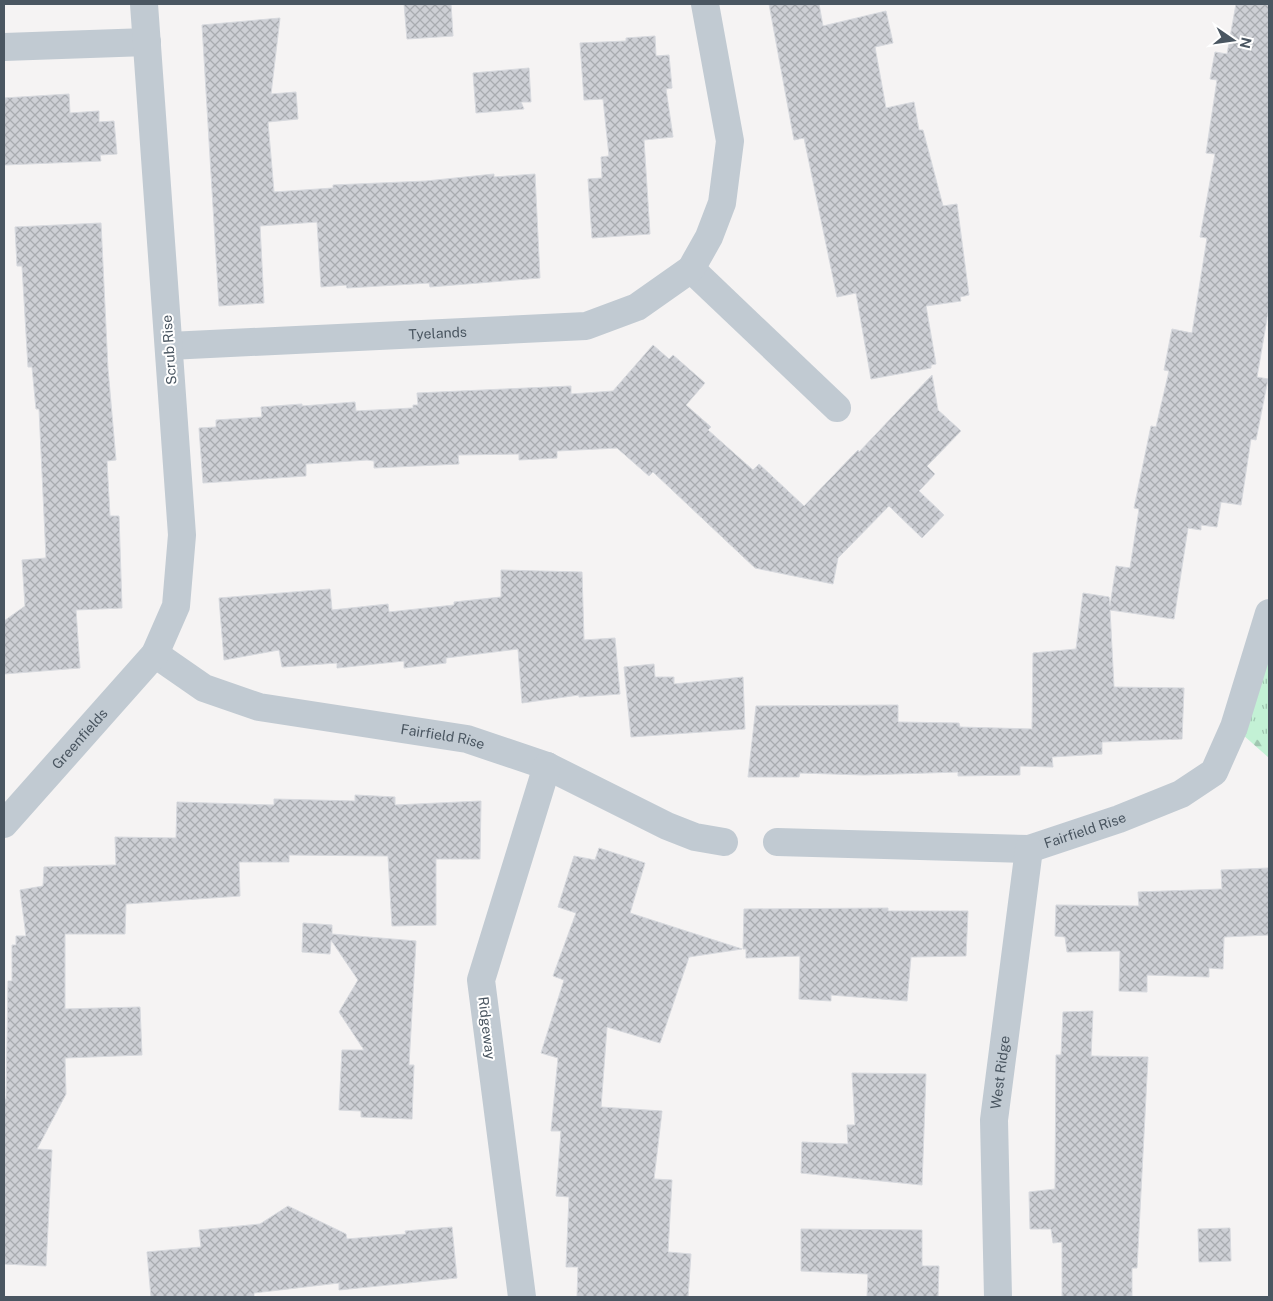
<svg xmlns="http://www.w3.org/2000/svg" width="1273" height="1301" viewBox="0 0 1273 1301" font-family="'Public Sans',sans-serif">
<style>
.forest{fill:url(#forest-firs)}
.park{fill:url(#park-tufts)}
.building{fill:url(#building-cross-hatch);stroke:#d7d9de}
.lines{fill:none;stroke-linecap:round;stroke-linejoin:round}
.minor{stroke:#c1cad2;stroke-width:28}
.labels{text-anchor:middle;stroke-width:4;stroke-linejoin:round;paint-order:stroke}
.street-label{font-size:14px;fill:#4a5661;stroke:#fff}
</style>
<defs>
<pattern id="forest-firs" width="22" height="20" patternUnits="userSpaceOnUse" patternTransform="scale(1.25)"><rect width="22" height="20" fill="#c3f1d5"/><path d="M5 1l3.5 6h-7zM16 11l3.5 6h-7z" fill="#a0c6b0"/></pattern>
<pattern id="park-tufts" width="24" height="20" patternUnits="userSpaceOnUse" patternTransform="scale(1.25)"><rect width="24" height="20" fill="#c3f1d5"/><path d="M3 7l-1-3M5 7V3M7 7l1-3M15 17l-1-3M17 17v-4M19 17l1-3" fill="none" stroke="#a0c6b0"/></pattern>
<pattern id="building-cross-hatch" width="8" height="8" patternUnits="userSpaceOnUse" patternTransform="scale(1.25)"><rect width="8" height="8" fill="#cdcfd5"/><path d="M0 0l8 8M0 8l8-8" fill="none" stroke="#a8abb0"/></pattern>
</defs>
<rect width="100%" height="100%" fill="#f5f3f3"/>
<!-- forest -->
<polygon class="forest" points="1269,716 1269,758 1234,727"/>
<!-- park -->
<polygon class="park" points="1269,656 1269,746 1234,727"/>
<!-- building -->
<g class="building">
<polygon points="404,4 451,4 453,36 407,39"/>
<polygon points="769,4 819,4 823,26 886,11 893,43 875,47 886,108 914,102 919,130 923,130 943,206 957,204 969,295 960,297 961,301 926,306 936,364 931,365 931,368 871,379 856,293 837,297 804,138 794,140"/>
<polygon points="1236,4 1269,4 1269,307 1257,377 1268,379 1256,440 1251,439 1241,505 1221,502 1217,527 1201,525 1201,530 1188,528 1174,619 1110,610 1114,687 1184,688 1182,739 1102,742 1102,754 1052,757 1053,767 1020,766 1020,775 958,776 958,772 864,775 800,773 799,777 748,777 756,706 898,705 898,722 959,723 960,727 1032,729 1033,653 1076,649 1083,593 1109,597 1110,606 1116,566 1130,568 1139,509 1134,508 1151,426 1156,427 1169,371 1164,370 1172,329 1192,333 1207,238 1200,237 1215,154 1206,153 1217,80 1210,79 1215,52 1227,54"/>
<polygon points="280,18 271,94 296,92 298,119 268,122 274,192 333,188 333,185 426,181 494,174 494,177 535,174 540,278 430,287 429,283 347,288 346,285 321,287 317,222 260,226 264,303 219,306 202,25"/>
<polygon points="655,36 656,56 669,55 672,88 666,89 673,137 644,140 650,234 592,238 588,179 602,178 601,157 609,156 603,99 584,100 580,43 626,41 626,38"/>
<polygon points="529,68 531,102 521,102 524,109 476,113 473,73"/>
<polygon points="69,94 70,113 99,111 99,122 114,121 117,154 100,155 101,161 4,165 4,98"/>
<polygon points="101,223 108,369 116,460 107,461 110,516 119,516 122,608 76,610 80,668 4,674 4,621 25,606 22,560 46,558 39,409 36,409 32,367 28,367 22,266 17,266 15,227"/>
<polygon points="653,345 669,359 673,355 705,383 686,405 711,427 708,430 753,470 759,464 804,506 858,450 859,452 932,375 938,410 961,431 927,466 935,474 919,491 944,515 922,538 889,506 838,558 833,584 755,568 653,472 649,476 617,448 557,451 557,458 519,460 519,454 458,455 459,464 374,468 374,461 367,460 306,464 306,476 203,483 199,428 216,427 216,420 262,417 261,407 302,404 302,406 355,402 356,411 413,408 413,405 418,405 417,393 571,386 571,394 613,391"/>
<polygon points="501,570 582,572 584,640 615,638 620,694 579,697 579,695 522,703 518,649 446,658 446,663 404,668 404,661 337,668 337,663 282,667 279,650 224,660 219,598 330,589 332,610 388,604 389,612 454,605 454,602 501,597"/>
<polygon points="654,664 655,677 674,677 674,684 743,677 745,729 631,737 624,667"/>
<polygon points="355,795 395,797 395,805 481,801 480,859 436,859 436,925 392,926 388,856 289,855 289,862 239,862 240,896 126,904 125,934 65,934 65,1009 140,1007 142,1055 65,1058 66,1094 37,1149 52,1150 46,1266 4,1264 4,1099 6,1099 8,981 12,981 12,945 16,945 16,936 26,936 20,890 43,886 44,867 116,865 115,837 176,838 177,802 274,805 274,799 355,801"/>
<polygon points="599,848 645,863 630,913 742,949 689,957 660,1043 607,1027 601,1107 662,1111 654,1179 672,1180 668,1252 691,1254 688,1297 577,1297 578,1267 566,1267 569,1197 556,1196 561,1131 551,1131 558,1058 541,1053 564,980 553,976 576,913 558,907 574,856 595,860"/>
<polygon points="1269,868 1269,935 1224,937 1223,969 1209,968 1209,977 1147,975 1147,992 1119,991 1120,951 1067,952 1065,937 1055,936 1056,905 1139,906 1138,892 1222,889 1221,870"/>
<polygon points="888,908 888,911 968,911 966,956 911,957 907,1001 831,995 831,1001 799,999 800,956 746,958 746,949 743,949 744,909"/>
<polygon points="303,923 332,925 332,934 416,941 409,1065 414,1065 412,1119 361,1117 361,1111 339,1110 342,1050 364,1050 339,1012 358,980 331,940 330,954 302,952"/>
<polygon points="1093,1011 1091,1056 1148,1057 1137,1268 1132,1268 1132,1297 1062,1297 1062,1242 1053,1243 1051,1229 1030,1229 1029,1192 1055,1189 1056,1055 1061,1055 1063,1012"/>
<polygon points="852,1073 926,1074 922,1185 801,1173 802,1142 848,1144 847,1125 855,1125"/>
<polygon points="288,1206 346,1234 347,1239 406,1234 405,1231 452,1227 457,1278 339,1290 339,1283 254,1293 254,1297 151,1297 147,1252 201,1247 199,1230 260,1224"/>
<polygon points="1230,1228 1231,1261 1199,1262 1198,1229"/>
<polygon points="801,1229 922,1230 922,1266 939,1266 938,1297 867,1297 868,1274 801,1271"/>
</g>
<g class="lines">
<!-- minor -->
<g class="minor">
<polyline points="4,47 147,42"/>
<polyline points="691,269 837,408"/>
<path id="s1" d="M169 346 586 326 637 307 691 269 709 237 722 203 730 141 705 4"/>
<path id="s2" d="M155 654 204 688 259 707 467 739 547 766 667 826 695 837 724 842"/>
<path id="s3" d="M4 824 155 654 176 606 182 535 144 4"/>
<path id="s4" d="M777 842 1029 849 1119 819 1181 794 1214 772 1234 727 1269 613"/>
<polyline points="522,1297 481,980 547,766"/>
<path id="s5" d="M998 1297 994 1120 1029 849"/>
</g>
</g>
<g class="labels">
<!-- street labels -->
<g class="street-label">
<text dy="5" stroke="none"><textPath href="#s1" startOffset="269">Tyelands</textPath></text>
<text transform="translate(169 350) rotate(-94)" y="5">Scrub Rise</text>
<text dy="5" stroke="none"><textPath href="#s2" startOffset="304">Fairfield Rise</textPath></text>
<text dy="5" stroke="none"><textPath href="#s3" startOffset="114">Greenfields</textPath></text>
<text dy="5" stroke="none"><textPath href="#s4" startOffset="311">Fairfield Rise</textPath></text>
<text transform="translate(487 1028) rotate(83)" y="5">Ridgeway</text>
<text dy="5" stroke="none"><textPath href="#s5" startOffset="225">West Ridge</textPath></text>
</g>
</g>
<!-- border -->
<rect width="1273" height="1301" fill="none" stroke="#4a5661" stroke-width="10"/>
<!-- north arrow -->
<g transform="translate(1233 40) rotate(103)" stroke="#ffffff" stroke-width="4" paint-order="stroke">
<path d="M0-4L9 19L0 12L-9 19Z" fill="#4a5661"/>
<text y="-8" font-size="14" font-weight="bold" text-anchor="middle" fill="#4a5661">N</text>
</g>
</svg>
